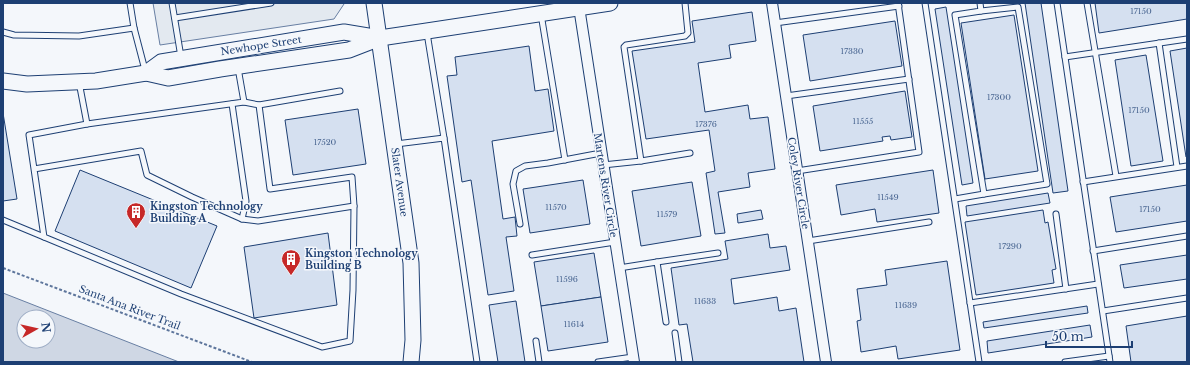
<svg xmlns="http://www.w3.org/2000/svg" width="1190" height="365" viewBox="0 0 1190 365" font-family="'Libre Baskerville',serif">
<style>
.green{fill:#e3e9f0;stroke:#687fa3}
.water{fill:#cfd7e4;stroke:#687fa3;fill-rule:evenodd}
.building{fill:#d5e0f0;stroke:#1d3f73}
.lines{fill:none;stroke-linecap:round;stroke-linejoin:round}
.lane-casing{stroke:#1d3f73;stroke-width:7}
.street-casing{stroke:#1d3f73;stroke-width:12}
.secondary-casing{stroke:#1d3f73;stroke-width:17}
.path{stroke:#5e769c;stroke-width:2;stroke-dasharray:3 2;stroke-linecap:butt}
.lane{stroke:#f4f7fb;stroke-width:5}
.street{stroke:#f4f7fb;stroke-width:10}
.secondary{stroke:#f4f7fb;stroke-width:15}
.labels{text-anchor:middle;stroke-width:3;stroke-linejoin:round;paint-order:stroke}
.number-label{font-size:8px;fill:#4b6792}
.street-label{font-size:10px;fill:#1d3f73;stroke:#f4f7fb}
.poi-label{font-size:10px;font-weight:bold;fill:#1d3f73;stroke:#f4f7fb;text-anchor:start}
</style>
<rect width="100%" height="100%" fill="#f4f7fb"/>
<!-- green -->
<polygon class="green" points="153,3 344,3 344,4 334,19 160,45"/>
<!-- water -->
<path class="water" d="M3 293 179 362H3ZM24 317H48V341H24Z"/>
<!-- building -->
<g class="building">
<polygon points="1025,3 1041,3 1068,191 1053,193"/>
<polygon points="1095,3 1187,3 1187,19 1099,33"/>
<polygon points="946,7 973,183 962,185 935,9"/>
<polygon points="752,12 756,41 729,45 731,58 698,63 705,112 748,105 750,119 768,117 775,169 748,173 750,187 718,192 725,233 715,234 706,173 715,171 709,130 646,139 632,51 695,42 692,21"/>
<polygon points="1014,15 1038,171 985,179 961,23"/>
<polygon points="895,21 902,66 810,81 803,35"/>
<polygon points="529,46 535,91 548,89 554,131 492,141 503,219 515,217 517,236 506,237 514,291 488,295 471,180 462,182 447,76 457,75 455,57"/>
<polygon points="1187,48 1187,157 1186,157 1170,51"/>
<polygon points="1146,55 1163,161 1131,166 1115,60"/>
<polygon points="905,91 912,137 891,140 890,136 882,137 883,141 820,151 813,106"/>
<polygon points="358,109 366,164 293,175 285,120"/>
<polygon points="3,113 17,199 3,201"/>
<polygon points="80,170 217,226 191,288 55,231"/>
<polygon points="933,170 939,213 877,222 875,209 841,215 836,185"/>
<polygon points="583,180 590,224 530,233 523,189"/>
<polygon points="692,182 701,236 641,246 632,191"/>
<polygon points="1187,185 1187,221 1116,232 1110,197"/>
<polygon points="1048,193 1050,203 967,216 966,206"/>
<polygon points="761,210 763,219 738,223 737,214"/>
<polygon points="1043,210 1045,223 1048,222 1056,269 1052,270 1054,283 976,295 965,222"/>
<polygon points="328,233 337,305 254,318 244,247"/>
<polygon points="768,234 770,248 786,246 790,270 731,279 734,304 777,297 779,311 796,308 804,362 693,362 687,324 679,325 671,268 728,259 725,241"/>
<polygon points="594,253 601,297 541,306 534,262"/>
<polygon points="1187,255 1187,279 1124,288 1120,265"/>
<polygon points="947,261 960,350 898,359 896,346 861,352 857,321 861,320 857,289 887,285 885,270"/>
<polygon points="601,297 608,342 548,351 541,306"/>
<polygon points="516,301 525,362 498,362 489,305"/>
<polygon points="1087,306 1088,313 984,328 983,322"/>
<polygon points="1187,316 1187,362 1131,362 1126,326"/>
<polygon points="1090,325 1092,337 988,353 987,341"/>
</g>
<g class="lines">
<!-- lane casing -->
<g class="lane-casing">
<g id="lane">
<polyline points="130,3 134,28 145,70"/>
<polyline points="172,3 181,57"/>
<polyline points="925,3 979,362"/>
<polyline points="1057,3 1110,362"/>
<polyline points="1087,3 1116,176"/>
<polyline points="981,11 1018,7 1047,184 984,194"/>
<polyline points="541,14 565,160"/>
<polyline points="175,18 271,3"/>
<polyline points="775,23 899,6"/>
<polyline points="3,32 14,35 79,36 134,28"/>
<polyline points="427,33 444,138"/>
<polyline points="1159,43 1177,167"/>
<polyline points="1065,57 1187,39"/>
<polyline points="786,96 909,79"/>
<polyline points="244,102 259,105 270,189 352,177 354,206"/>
<polyline points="232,104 246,201 242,219"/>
<polyline points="259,105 340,91"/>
<polyline points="87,124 244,102 238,68"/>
<polyline points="396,144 444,138 477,362"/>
<polyline points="641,161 690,153"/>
<polyline points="603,165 641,161 624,47 626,45 685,36 688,33 685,3"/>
<path d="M34 169 141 151 147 175 192 197 242 219 258 221 354 206 353 290 350 341 322 347 181 294 44 237C39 203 34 169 29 135L87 124 79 82"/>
<polyline points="797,171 919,152 898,3"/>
<polyline points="1083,182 1187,166"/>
<polyline points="955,199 984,194 955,15 981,11 980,3"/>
<polyline points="1056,214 1066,289"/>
<polyline points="3,220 44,237"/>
<polyline points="520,224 513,184 516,171 525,166 548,163 601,153"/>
<polyline points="808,241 929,222"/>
<polyline points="1093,251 1187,236"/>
<polyline points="532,255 615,242"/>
<polyline points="657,262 718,253"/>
<polyline points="619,268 657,262 666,322"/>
<polyline points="970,303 1098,284"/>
<polyline points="1103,311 1187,298"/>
<polyline points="675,333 679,362"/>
<polyline points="536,341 539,362"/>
<polyline points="598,362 633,357"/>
<polyline points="1065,362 1109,356"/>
</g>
</g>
<!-- street casing -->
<g class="street-casing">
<g id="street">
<polyline points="772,3 826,362"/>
<polyline points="579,7 634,362"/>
</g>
</g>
<!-- secondary casing -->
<g class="secondary-casing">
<g id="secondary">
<polyline points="374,3 411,263 413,340 411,362"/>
<polyline points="146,73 161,62 344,32 380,38"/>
<polyline points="3,81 27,84 96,81 146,73 168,78 220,69 349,50 380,38 427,31 610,3"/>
</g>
</g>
<!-- path -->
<polyline class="path" points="3,268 252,362"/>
<!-- lane -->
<use href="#lane" class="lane"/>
<!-- street -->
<use href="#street" class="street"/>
<!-- secondary -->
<use href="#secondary" class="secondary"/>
</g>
<!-- icons -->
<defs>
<g id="building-pin" transform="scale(1)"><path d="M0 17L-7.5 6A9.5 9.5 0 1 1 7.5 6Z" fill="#c62828" stroke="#f4f7fb"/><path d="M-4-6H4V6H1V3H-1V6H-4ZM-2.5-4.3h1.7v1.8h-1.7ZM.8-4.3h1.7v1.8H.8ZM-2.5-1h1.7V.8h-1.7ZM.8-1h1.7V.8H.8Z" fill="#fff"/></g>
</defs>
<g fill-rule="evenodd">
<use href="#building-pin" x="136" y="212"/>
<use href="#building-pin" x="291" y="259"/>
</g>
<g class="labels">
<!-- number labels -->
<g class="number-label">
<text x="1141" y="14">17150</text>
<text x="852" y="54">17330</text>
<text x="999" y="100">17300</text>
<text x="1139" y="113">17150</text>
<text x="863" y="124">11555</text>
<text x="706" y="127">17376</text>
<text x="325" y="145">17520</text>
<text x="888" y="200">11549</text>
<text x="556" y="210">11570</text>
<text x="1150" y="212">17150</text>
<text x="667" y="217">11579</text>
<text x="1010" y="249">17290</text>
<text x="567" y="282">11596</text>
<text x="705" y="304">11633</text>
<text x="906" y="308">11639</text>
<text x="574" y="327">11614</text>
</g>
<!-- street labels -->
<g class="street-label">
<text transform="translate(261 45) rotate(-9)" y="4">Newhope Street</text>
<text transform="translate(400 182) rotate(82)" y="4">Slater Avenue</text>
<text transform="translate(799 183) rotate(81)" y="4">Coley River Circle</text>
<text transform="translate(606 185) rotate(81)" y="4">Martens River Circle</text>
<text transform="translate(130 307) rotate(21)" y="4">Santa Ana River Trail</text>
</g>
<!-- poi labels -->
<g class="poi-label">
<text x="150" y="210">Kingston Technology<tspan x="150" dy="12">Building A</tspan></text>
<text x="305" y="257">Kingston Technology<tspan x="305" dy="12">Building B</tspan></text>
</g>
</g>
<!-- border -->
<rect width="1190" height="365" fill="none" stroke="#1d3f73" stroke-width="8"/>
<!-- north arrow -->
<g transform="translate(36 329) rotate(82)"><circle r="19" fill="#f4f7fb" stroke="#9eadc5"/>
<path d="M0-3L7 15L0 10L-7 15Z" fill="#c62828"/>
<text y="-6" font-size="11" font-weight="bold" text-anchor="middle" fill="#1d3f73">N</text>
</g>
<!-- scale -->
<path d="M1046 341v6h86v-6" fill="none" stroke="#1d3f73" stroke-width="2"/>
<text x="1052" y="341" font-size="12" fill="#1d3f73" stroke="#f4f7fb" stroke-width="3" paint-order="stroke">50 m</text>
</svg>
